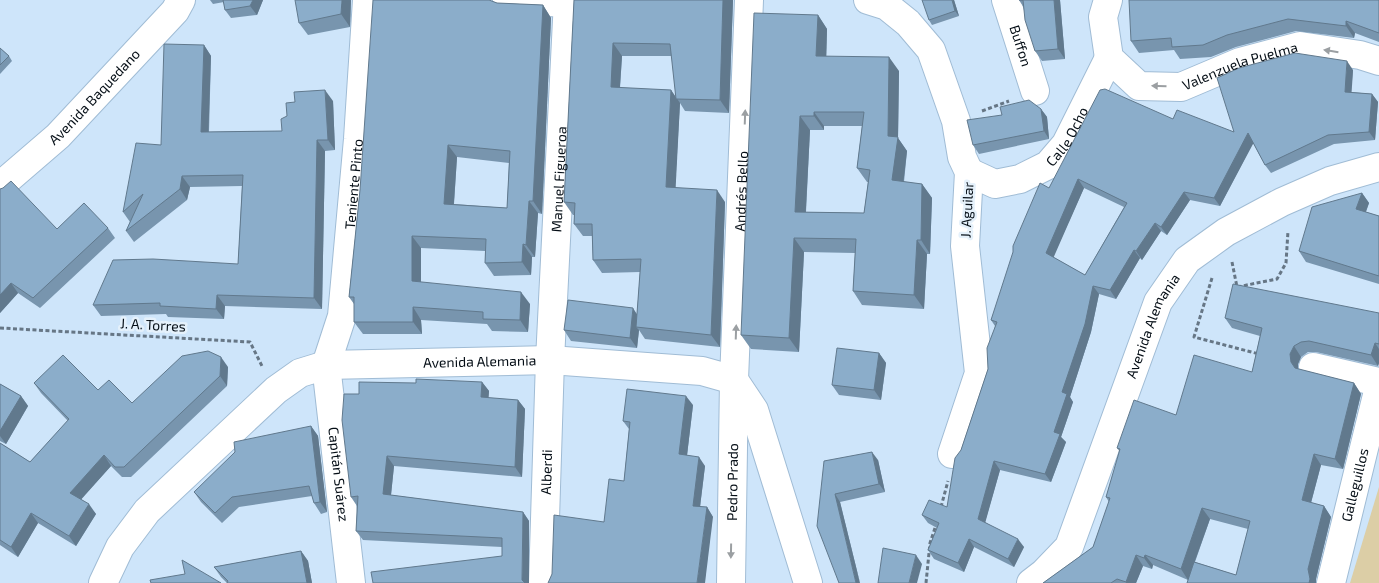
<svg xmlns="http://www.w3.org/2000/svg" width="1379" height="583" viewBox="0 0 1379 583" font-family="'Exo 2',sans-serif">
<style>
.green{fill:#dccea6}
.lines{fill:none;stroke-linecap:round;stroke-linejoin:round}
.street-casing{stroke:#a0bcd5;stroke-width:30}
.secondary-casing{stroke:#a0bcd5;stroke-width:30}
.path{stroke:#667685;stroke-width:3;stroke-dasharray:4 2.5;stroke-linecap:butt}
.street{stroke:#fff;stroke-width:28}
.secondary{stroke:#fff;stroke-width:28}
.wall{fill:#7895ae;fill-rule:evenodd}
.shaded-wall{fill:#61798d}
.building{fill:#8badca;stroke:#61798d;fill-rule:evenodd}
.oneway{fill:#9b9fa2}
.labels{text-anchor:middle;stroke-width:5;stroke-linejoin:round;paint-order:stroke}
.street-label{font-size:14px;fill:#050e16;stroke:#e5f1fb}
</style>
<rect width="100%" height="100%" fill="#cee5fa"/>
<!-- green -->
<polygon class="green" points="1379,487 1379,583 1350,583"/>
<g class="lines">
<!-- street casing -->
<g class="street-casing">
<g id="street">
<polyline points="507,0 568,3"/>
<polyline points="868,0 887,6 908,23 931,50 956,121 962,157 969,172 965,246 979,373 952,454"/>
<path id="s1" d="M1006 0 1035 91"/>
<path id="s2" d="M969 172 995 184 1020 179 1048 165 1066 144 1109 58"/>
<path id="s3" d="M326 365 342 316 358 139 367 0"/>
<polyline points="1313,367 1379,382"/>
<path id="s4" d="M543 583 550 360 568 0"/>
<path id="s5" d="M731 583 734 380 749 0"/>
<path id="s6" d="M1331 583 1379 387"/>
</g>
</g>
<!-- secondary casing -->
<g class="secondary-casing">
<g id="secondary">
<path id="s7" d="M1108 0 1103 17 1109 58 1139 86 1181 87 1240 62 1300 46 1360 55 1379 61"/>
<path id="s8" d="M0 186 58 136 175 11 181 0"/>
<path id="s9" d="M326 365 351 583"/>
<path id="s10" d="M103 583 120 547 147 511 276 390 300 373 326 365 550 360 702 371 734 380 754 410 808 583"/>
<path id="s11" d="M1031 583 1044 573 1069 547 1158 302 1187 260 1226 232 1282 202 1330 181 1379 167"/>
</g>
</g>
<!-- path -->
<g class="path">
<polyline points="982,111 1009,101"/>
<polyline points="1232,262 1237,287 1277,279 1286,263 1288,231"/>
<polyline points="1212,278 1194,337 1259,354"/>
<polyline points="0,328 250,342 262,366"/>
<polyline points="941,507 948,481"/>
<polyline points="926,583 930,543 936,525"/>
</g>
<!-- street -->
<use href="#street" class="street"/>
<!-- secondary -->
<use href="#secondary" class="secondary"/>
</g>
<!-- wall -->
<g class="wall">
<polygon points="210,0 263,0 257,15 231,18 225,10 224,2 213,4"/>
<polygon points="351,0 350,27 308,35 299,23"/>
<path d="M574 0H733L729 113 685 111 680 103 675 188 725 202 720 347 645 339 639 330 637 348 571 341 564 330 637 314 640 272 602 273 593 260 592 236H583L574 224V215H573L564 202ZM622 56H672L676 98 671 90 620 88Z"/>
<polygon points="954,0 959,16 932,25 929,20"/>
<polygon points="1019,0 1060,0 1065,59 1042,61 1035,51 1024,8"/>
<polygon points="1379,0 1379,42 1355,33 1354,38 1296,31 1236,47 1211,57 1180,59 1174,50 1139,53 1131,41"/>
<path d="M492 1 497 3 543 5 551 18 542 214 538 213 535 257H532L531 275 494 276 485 263V251L421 248V282L530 304 528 332 492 331 487 324 421 320 422 334H363L354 322V304L349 297 360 190ZM457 157 509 163 507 208 454 204Z"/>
<path d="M818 15 827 29 826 56 899 71 898 138 907 151 904 182 922 184 932 198 930 254H927L924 309 862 305 853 291 855 253 804 252 799 352 751 349 741 335ZM824 126H862L857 168 867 182H868L864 213 806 212 810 130H824Z"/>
<polygon points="204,45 211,56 209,132 282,131 333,101 335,150 325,151 322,309 225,306 224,319 168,317 166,314 101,316 93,305 238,264 242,186 190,187 187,200 134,242 126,231 130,222 123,212 161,145"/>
<polygon points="0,48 9,56 12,61 0,74"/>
<path d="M1353 70 1351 92 1372 94 1378 102 1375 140 1334 144 1271 173 1265 165 1253 143 1220 206 1190 200 1167 235 1161 231 1142 260 1140 258 1116 299 1099 294 1091 332 1070 397 1073 402 1061 437 1066 442 1051 482 1000 470 985 522 1024 547 1014 567 974 547 964 572 934 559 928 550 937 528 928 523 922 515 947 507 961 450 988 369 995 326 991 320 1049 188 1173 119 1234 132ZM1084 188 1124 207 1085 275 1053 257Z"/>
<polygon points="1041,109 1047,117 1049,139 979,154 973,145 1002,115"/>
<polygon points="0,189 57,229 108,228 115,238 40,308 18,293 0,313"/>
<polygon points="1362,193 1369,203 1366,212 1379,216 1379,284 1306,262 1299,251"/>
<path d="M1379 313V363L1378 366 1316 352H1308L1301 357 1298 364V369L1354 383 1361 394 1343 469 1321 465 1311 503 1324 506 1331 517 1316 579 1188 580 1153 565 1152 569 1143 566 1136 583H1043L1093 547 1109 502 1106 497 1120 452 1117 448 1252 372 1260 336 1232 328 1225 318ZM1210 519 1248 529 1236 575 1195 562Z"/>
<polygon points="879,353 886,363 881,400 839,395 832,385"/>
<polygon points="228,367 227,386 131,477 122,477 111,466 81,499 96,514 76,546 38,523 18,557 0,545 0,443 30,462 68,421 41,393 34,383 98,390 132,403"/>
<polygon points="482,382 489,391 488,398 518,400 525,409 522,477 394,466 391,495 523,512 529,521 502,556 502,547 363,540 356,531 357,506 351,497 359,394 416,383"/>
<polygon points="0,384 21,396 28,406 6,444 0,441"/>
<polygon points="693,405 687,455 705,466 700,507 707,507 713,517 604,522 624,481 629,429 623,421"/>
<polygon points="311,426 318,436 327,512 321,514 314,503 312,496 239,507 222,523 201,502 194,492"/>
<polygon points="878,460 885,492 840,502 860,583 824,461"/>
<polygon points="301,551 308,561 312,583 227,583 221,577 214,567"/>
</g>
<!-- shaded-wall -->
<g class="shaded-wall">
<polygon points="253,0 263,0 257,15 250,6"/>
<polygon points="342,0 351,0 350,27 341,14"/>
<polygon points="723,0 733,0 729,113 720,100"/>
<polygon points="952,0 954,0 959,16 955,11"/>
<polygon points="1054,0 1060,0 1065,59 1058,49"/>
<polygon points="543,5 551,18 542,214 533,201"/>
<polygon points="818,15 827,29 826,70 816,56"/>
<polygon points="1346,21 1355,33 1354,38 1346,26"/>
<polygon points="613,43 622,56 619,100 611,87"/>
<polygon points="204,45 211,56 208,143 201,132"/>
<polygon points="889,57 899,71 898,138 907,151 902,194 892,180 888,136"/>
<polygon points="1347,61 1353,70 1351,101 1345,92"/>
<polygon points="325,90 333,101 335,150 328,140"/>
<polygon points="671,90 680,103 675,200 666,187"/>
<polygon points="1372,94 1378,102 1375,140 1369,132"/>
<polygon points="1041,109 1047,117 1049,139 1044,131"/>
<polygon points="814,112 824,126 824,130 814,116"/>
<polygon points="800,116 810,130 805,226 795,212"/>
<polygon points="1248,133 1254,142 1220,206 1214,198"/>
<polygon points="317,140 325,151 322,309 314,298"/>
<polygon points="448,145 457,157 453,216 444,204"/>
<polygon points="182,176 190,187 187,200 180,189"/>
<polygon points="1078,179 1084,188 1052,261 1046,253"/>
<polygon points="922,184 932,198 930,254 921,240"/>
<polygon points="717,190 725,202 720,347 711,335"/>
<polygon points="1184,192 1190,200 1167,235 1161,227"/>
<polygon points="1362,193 1369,203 1363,219 1356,209"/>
<polygon points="529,201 538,213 535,257 526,245"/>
<polygon points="1155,223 1161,231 1142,260 1136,251"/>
<polygon points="412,236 421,248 421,294 412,281"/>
<polygon points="794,238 804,252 799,352 789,338"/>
<polygon points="917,240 927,254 924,309 914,295"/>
<polygon points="523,244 532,257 531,275 522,262"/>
<polygon points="1134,250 1140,258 1116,299 1110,290"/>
<polygon points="11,283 18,293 0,313 0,295"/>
<polygon points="1093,286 1099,294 1091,332 1070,397 1073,402 1061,437 1066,442 1051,482 1045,474 1062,392"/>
<polygon points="521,292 530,304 528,332 520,320"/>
<polygon points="217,295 225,306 224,319 216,309"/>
<polygon points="413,307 421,320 422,334 413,322"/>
<polygon points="633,308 640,319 636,327 639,330 637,348 630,338"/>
<polygon points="1375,343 1379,349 1379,363 1378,366 1371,355"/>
<polygon points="1294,346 1301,357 1298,364 1298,372 1291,362 1290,354"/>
<polygon points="879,353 886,363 881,400 874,390"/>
<polygon points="221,357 228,367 227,386 220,376"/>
<polygon points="482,382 489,391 488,407 481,397"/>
<polygon points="1354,383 1361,394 1343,469 1335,459"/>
<polygon points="21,396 28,406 6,444 0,436 0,431"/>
<polygon points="686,396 693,405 686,464 679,454"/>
<polygon points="518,400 525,409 522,477 515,467"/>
<polygon points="311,426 318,436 327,512 320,502"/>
<polygon points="872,452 878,460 885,492 879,484"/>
<polygon points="1314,454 1321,465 1309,510 1302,500"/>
<polygon points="104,455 111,466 78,503 70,493"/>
<polygon points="387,456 394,466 390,504 383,494"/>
<polygon points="699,457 705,466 699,515 693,506"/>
<polygon points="994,461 1000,470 984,527 978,519"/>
<polygon points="835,494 840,502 860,583 856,583"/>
<polygon points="89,504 96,514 76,546 69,536"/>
<polygon points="1324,506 1331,517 1316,579 1316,583 1309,583 1308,569"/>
<polygon points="707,507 713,517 705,583 697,583"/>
<polygon points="1202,508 1210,519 1188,580 1181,569"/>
<polygon points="523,512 529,521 529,583 524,583 522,580"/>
<polygon points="31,513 38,523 18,557 11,547"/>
<polygon points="969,539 974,547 964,572 958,563"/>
<polygon points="1018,539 1024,547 1014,567 1008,559"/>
<polygon points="301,551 308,561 312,583 307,583"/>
<polygon points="916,555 922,564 917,583 909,583"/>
<polygon points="1136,555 1143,566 1136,583 1126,583 1126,582"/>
<polygon points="1145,555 1153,565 1152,569 1144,558"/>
</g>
<!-- building -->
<g class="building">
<polygon points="223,0 253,0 250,6 225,10"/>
<polygon points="295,0 342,0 341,14 299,23"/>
<path d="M373 0H489L497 3 543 5 533 201H529L526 245 523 244 522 262 485 263 486 239 412 236V281L521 292 520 320 483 319V312L413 307V322H354V297H349L360 190ZM448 145 510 151 507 208 444 204Z"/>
<polygon points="574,0 723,0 720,100 676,99 670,44 613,43 611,87 671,90 666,187 717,190 711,335 636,327 641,259 593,260 592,224 574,224 575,203 564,202"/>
<polygon points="922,0 952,0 955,11 929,20"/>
<polygon points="1019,0 1054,0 1058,49 1035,51 1025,20 1023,0"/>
<polygon points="1129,0 1379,0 1379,33 1346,21 1346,26 1288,19 1227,35 1203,45 1172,47 1171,38 1131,41"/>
<path d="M754 13 818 15 816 56 889 57 888 136 898 137 892 180 922 184 921 240H917L914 295 853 291 856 239 794 238 789 338 741 335ZM814 112H864L857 168 870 170 864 213 795 212 800 116H814Z"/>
<polygon points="164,44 204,45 201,132 282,131 281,119 287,116 286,103 295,102 294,92 325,90 328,140 317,140 314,298 217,295 216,309 160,306 160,303 93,305 113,260 153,259 238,264 243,175 182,176 180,189 126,231 143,194 123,212 136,143 161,145"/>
<polygon points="0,48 9,56 0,65"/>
<path d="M1295 53 1347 61 1345 92 1372 94 1369 132 1328 135 1265 165 1248 133 1214 198 1184 192 1161 227 1155 223 1136 251 1134 250 1110 290 1093 286 1085 324 1062 392 1067 394 1054 432 1060 434 1045 474 994 461 978 519 1018 539 1008 559 969 539 958 563 928 550 939 523 922 515 929 500 947 507 955 458 961 450 988 369 987 348 997 322 991 320 1013 252V246L1040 183 1049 188 1100 90 1105 89 1173 119 1177 110 1234 132 1217 78 1239 68ZM1078 179 1127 203 1085 275 1046 253Z"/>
<polygon points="1029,100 1041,109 1044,131 973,145 967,120 1002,115 1000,107"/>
<polygon points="11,181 57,229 84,203 108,228 33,298 11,283 0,295 0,189 3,188"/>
<polygon points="1362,193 1356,209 1379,216 1379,276 1299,251 1312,207"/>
<polygon points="1233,284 1379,313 1379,344 1375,343 1371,355 1309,341 1301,342 1294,346 1290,354 1291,362 1295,368 1354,383 1335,459 1314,454 1302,500 1324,506 1308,569 1310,579 1309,583 1187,583 1194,562 1236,575 1250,521 1202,508 1181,569 1145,555 1144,558 1136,555 1126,582 1117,579 1111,583 1043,583 1093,547 1110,498 1106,497 1120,449 1117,448 1134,400 1176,415 1194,355 1252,372 1262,328 1225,318"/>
<polygon points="568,300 633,308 630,338 564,330"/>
<polygon points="837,348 879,353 874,390 832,385"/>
<polygon points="208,351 221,357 220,376 124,467 115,467 104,455 70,493 89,504 69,536 31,513 11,547 0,540 0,443 30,462 69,419 34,383 63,355 98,390 109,380 132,403 182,356"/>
<polygon points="416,379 482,382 481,397 518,400 515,467 387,456 383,494 523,512 522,580 525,583 373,583 371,572 502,556 502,538 356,531 358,496 351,497 342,420 344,394 359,394 359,382 416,383"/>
<polygon points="0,384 21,396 0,431"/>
<polygon points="627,389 686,396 679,454 699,457 693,506 707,507 697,583 548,583 552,574 554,515 604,522 609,479 624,481 630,422 623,421"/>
<polygon points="311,426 320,502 314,503 309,486 232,497 215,513 194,492 235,452 234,442"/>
<polygon points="872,452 879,484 835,494 856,583 839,583 817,526 824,461"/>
<polygon points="883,548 916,555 909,583 878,583"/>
<polygon points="301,551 307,583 227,583 228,581 214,567"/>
<polygon points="182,560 221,583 151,583 150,580 185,574"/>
</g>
<!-- one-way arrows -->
<defs><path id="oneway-solid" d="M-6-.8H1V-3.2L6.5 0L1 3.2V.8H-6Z" transform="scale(1.25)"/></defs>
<g class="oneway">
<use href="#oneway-solid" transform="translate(1331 51) rotate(-171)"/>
<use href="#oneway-solid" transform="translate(1159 86) rotate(-178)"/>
<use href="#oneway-solid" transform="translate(745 117) rotate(-88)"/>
<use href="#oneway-solid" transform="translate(736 332) rotate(-88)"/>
<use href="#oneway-solid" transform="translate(731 551) rotate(91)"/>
</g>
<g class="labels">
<!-- street labels -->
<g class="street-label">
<text dy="5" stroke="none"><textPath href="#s1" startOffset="48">Buffon</textPath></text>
<text dy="5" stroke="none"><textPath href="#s7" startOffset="205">Valenzuela Puelma</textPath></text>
<text dy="5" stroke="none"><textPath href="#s8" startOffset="130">Avenida Baquedano</textPath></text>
<text dy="5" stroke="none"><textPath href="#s2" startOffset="120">Calle Ocho</textPath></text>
<text dy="5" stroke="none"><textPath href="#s4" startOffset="404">Manuel Figueroa</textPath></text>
<text dy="5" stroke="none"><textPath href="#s3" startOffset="184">Teniente Pinto</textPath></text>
<text dy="5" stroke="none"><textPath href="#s5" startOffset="392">Andrés Bello</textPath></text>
<text transform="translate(967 210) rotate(-87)" y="5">J. Aguilar</text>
<text transform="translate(153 325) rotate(3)" y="5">J. A. Torres</text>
<text dy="5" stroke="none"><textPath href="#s11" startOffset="289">Avenida Alemania</textPath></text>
<text dy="5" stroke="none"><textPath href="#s10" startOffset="472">Avenida Alemania</textPath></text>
<text dy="5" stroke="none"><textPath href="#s4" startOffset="111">Alberdi</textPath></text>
<text dy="5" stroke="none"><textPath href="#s9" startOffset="110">Capitán Suárez</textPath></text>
<text dy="5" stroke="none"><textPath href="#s5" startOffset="101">Pedro Prado</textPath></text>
<text dy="5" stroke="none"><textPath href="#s6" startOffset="101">Galleguillos</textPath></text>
</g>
</g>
</svg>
